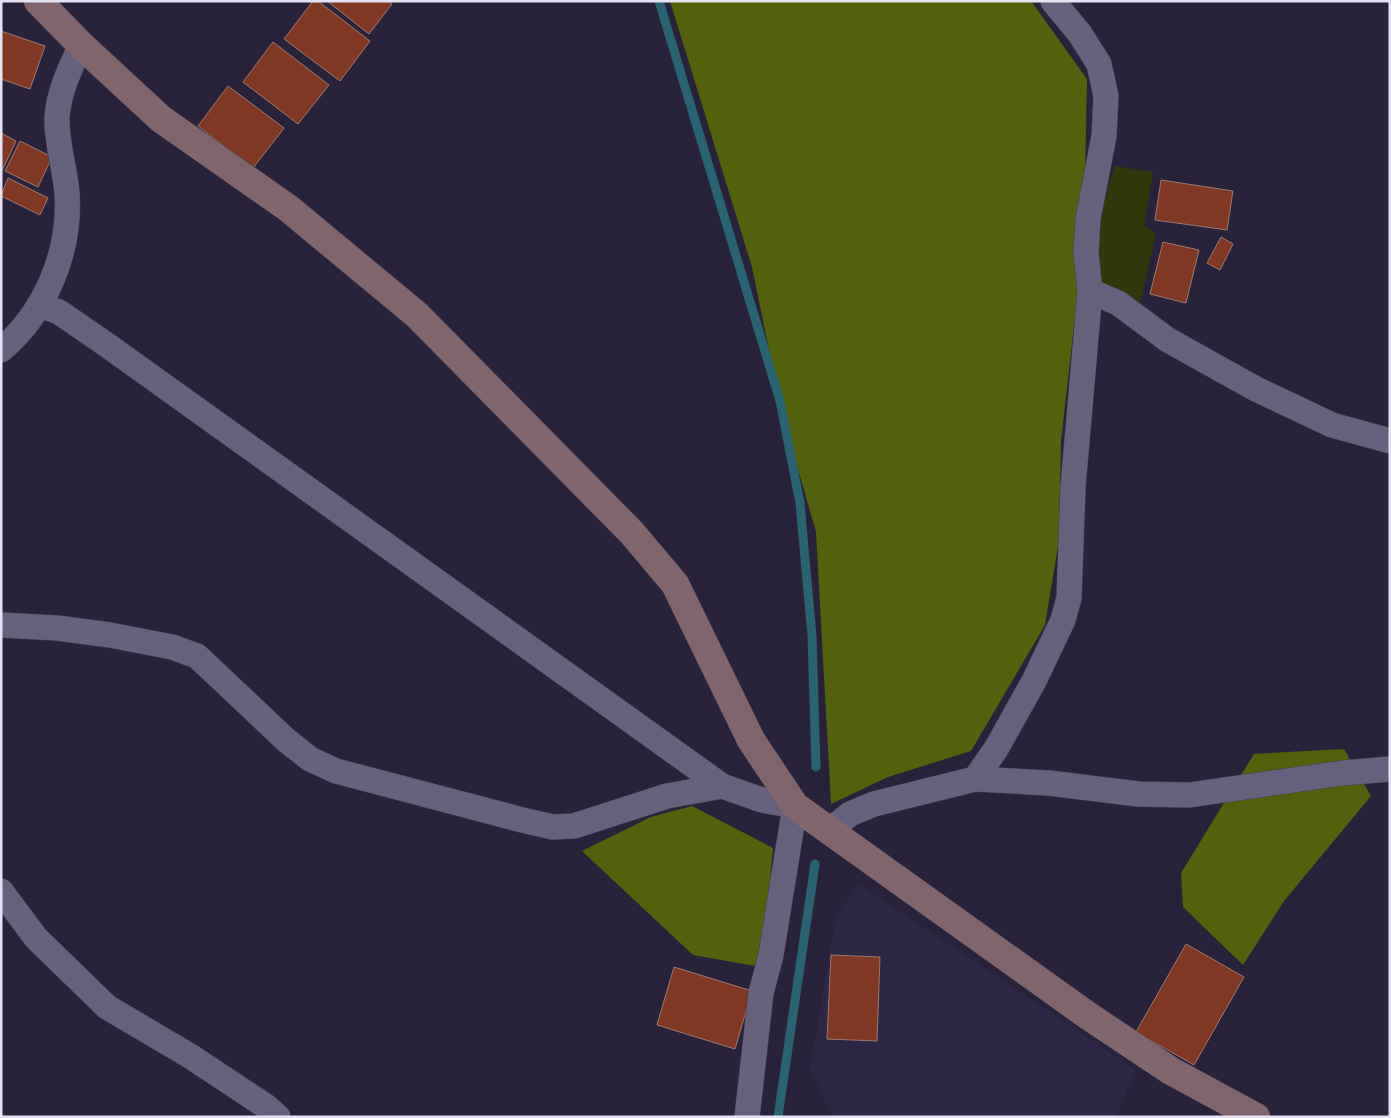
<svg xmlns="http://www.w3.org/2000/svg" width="1391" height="1118" viewBox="0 0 1391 1118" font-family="Quicksand,sans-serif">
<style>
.built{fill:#2d2644}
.green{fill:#31390c}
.forest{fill:#53610c}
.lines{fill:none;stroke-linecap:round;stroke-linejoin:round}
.stream{stroke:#296270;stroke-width:9}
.building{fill:#803825;stroke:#9a7970}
.street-casing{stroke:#443f53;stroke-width:26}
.secondary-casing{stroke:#443f53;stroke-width:29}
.street{stroke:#66617c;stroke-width:25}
.secondary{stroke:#81656d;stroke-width:28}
</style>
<rect width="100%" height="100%" fill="#28233a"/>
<!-- built -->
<polygon class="built" points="857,883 1136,1070 1116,1117 832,1117 810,1069 835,922"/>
<!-- green -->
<polygon class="green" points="1115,166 1153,172 1144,225 1156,234 1139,307 1099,285 1099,219"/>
<!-- forest -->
<g class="forest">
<polygon points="670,1 1031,1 1087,79 1085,175 1077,299 1061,441 1059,540 1045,625 971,751 888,777 831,804 816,532 782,413 752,267"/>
<polygon points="1344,749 1371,796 1284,901 1243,965 1183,907 1181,873 1254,754"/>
<polygon points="692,806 773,848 765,936 755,966 693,955 582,851 651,817"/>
</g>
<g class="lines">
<!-- stream -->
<g class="stream">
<polyline points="659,1 780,401 800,503 812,636 816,767"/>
<polyline points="778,1117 815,864"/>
</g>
</g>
<!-- building -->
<g class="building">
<polygon points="313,1 318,1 370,41 340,81 284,39"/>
<polygon points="327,1 389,1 392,4 369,34"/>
<polygon points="1,31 45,46 30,89 1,79"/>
<polygon points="273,42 329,85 298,124 243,82"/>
<polygon points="228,86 284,128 253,168 198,126"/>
<polygon points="1,133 16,141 2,171 1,170"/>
<polygon points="20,141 52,157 38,187 5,171"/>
<polygon points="8,178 48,198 40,215 1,196"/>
<polygon points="1161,180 1233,191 1227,230 1155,220"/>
<polygon points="1221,237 1233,244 1220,270 1207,263"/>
<polygon points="1163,242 1199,250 1186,303 1150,294"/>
<polygon points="1186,944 1244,977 1194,1065 1136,1032"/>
<polygon points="831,955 880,957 877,1041 827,1039"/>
<polygon points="674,967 752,991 735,1049 657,1025"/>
</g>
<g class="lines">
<!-- street casing -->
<g class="street-casing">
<g id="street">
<polyline points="1090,291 1118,303 1168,340 1256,389 1332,425 1390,441"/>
<polyline points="39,305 59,312 107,345 722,786 762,800 795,806 771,955 761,993 747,1117"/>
<path d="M1 350C46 312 71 251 67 193 65 168 56 142 57 117 59 91 70 69 81 45"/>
<polyline points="1,625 57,628 110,635 172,647 197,656 286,740 310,759 336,771 526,821 553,827 574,826 667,796 722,786"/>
<polyline points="975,779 1049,783 1138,794 1189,795 1343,773 1390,769"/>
<polyline points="829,831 850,814 874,804 975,779 996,749 1034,681 1063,620 1069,598 1073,487 1090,291 1086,253 1088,219 1104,136 1106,96 1099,64 1080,34 1053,1"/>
<polyline points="1,891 36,938 107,1007 190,1056 267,1107 278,1117"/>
</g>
</g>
<!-- secondary casing -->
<g class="secondary-casing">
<polyline id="secondary" points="38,1 81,45 161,119 288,208 417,315 632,533 675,584 751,740 795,806 1087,1015 1171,1071 1256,1117"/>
</g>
<!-- street -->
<use href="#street" class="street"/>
<!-- secondary -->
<use href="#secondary" class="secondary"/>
</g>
<!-- border -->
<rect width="1391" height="1118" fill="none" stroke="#e5e3f3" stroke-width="5"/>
</svg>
